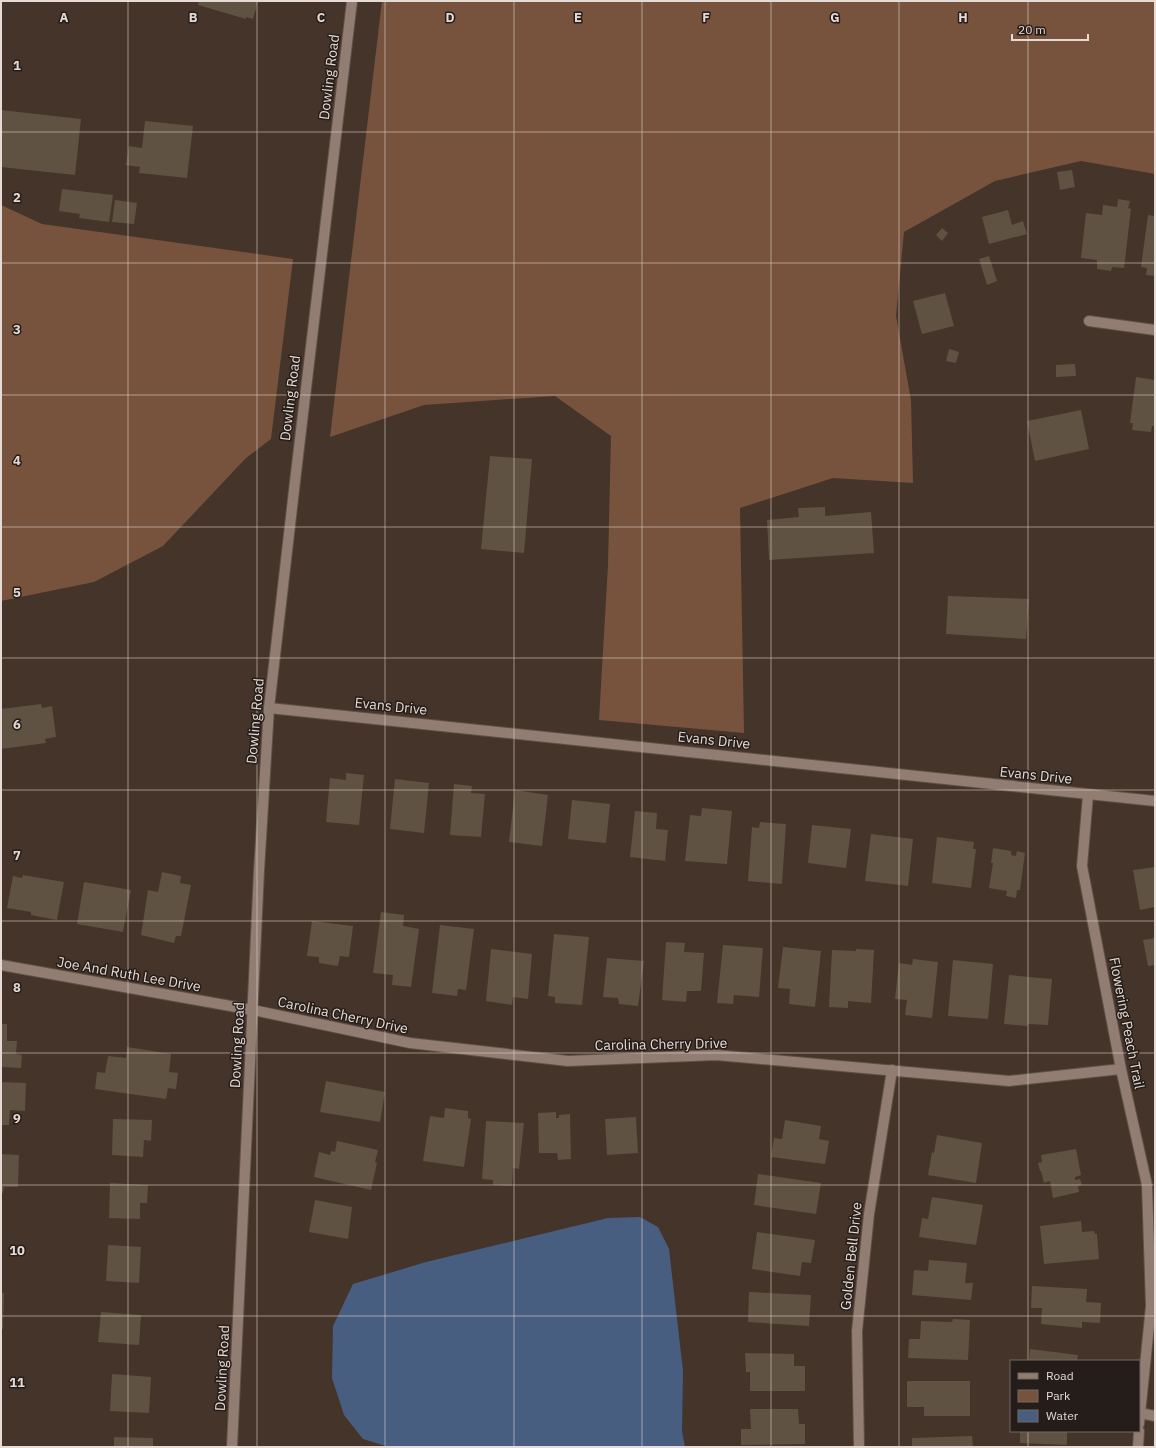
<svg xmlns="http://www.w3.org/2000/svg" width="1156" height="1448" viewBox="0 0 1156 1448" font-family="'IBM Plex Sans',sans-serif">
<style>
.green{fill:#77533d}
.water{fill:#485e81}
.building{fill:#5f5242}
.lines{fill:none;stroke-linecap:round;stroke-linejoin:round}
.street-casing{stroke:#5f5048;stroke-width:12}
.street{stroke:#917d71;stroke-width:10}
.grid{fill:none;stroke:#e5dad4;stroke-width:1;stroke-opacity:0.55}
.labels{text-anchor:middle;stroke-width:3;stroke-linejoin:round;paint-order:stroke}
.street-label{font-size:14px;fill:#e5dad4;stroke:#251d19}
.grid-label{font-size:13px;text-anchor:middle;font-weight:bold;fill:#e5dad4;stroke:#251d19;stroke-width:3;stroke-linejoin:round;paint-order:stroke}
</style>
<rect width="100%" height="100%" fill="#453429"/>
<!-- green -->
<g class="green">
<polygon points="382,1 1155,1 1155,174 1081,161 995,181 904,232 896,316 911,400 913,483 833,478 740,508 744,733 599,720 608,565 611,436 555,396 424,405 330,437"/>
<polygon points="1,205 42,224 293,259 271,439 246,458 163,546 94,582 1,601"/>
</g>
<!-- water -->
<polygon class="water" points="640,1217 658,1227 669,1249 683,1371 682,1431 685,1447 389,1447 363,1439 344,1415 332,1378 333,1326 353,1284 426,1262 608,1218"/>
<!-- building -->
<g class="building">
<polygon points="199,1 258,1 253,19 246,17 246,19 198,5"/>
<polygon points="1,110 81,119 75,175 1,167"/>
<polygon points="145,121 193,126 187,178 139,173 140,167 126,165 129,146 142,148"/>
<polygon points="1072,170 1075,187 1060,190 1057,172"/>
<polygon points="62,189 113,195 109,222 79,218 80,214 59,211"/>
<polygon points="1118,199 1130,201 1128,208 1131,209 1124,268 1112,267 1111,271 1097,269 1097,260 1081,258 1086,213 1102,215 1103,205 1117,207"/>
<polygon points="115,200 137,203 134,224 112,222"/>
<polygon points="1008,210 1012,225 1023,221 1027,234 989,244 982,217"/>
<polygon points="1148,215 1155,216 1155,276 1146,275 1147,268 1141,267"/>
<polygon points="942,228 948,233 942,241 936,235"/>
<polygon points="989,256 997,281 987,285 979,259"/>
<polygon points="945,293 954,326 922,334 913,301"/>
<polygon points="949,349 959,352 956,363 946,361"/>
<polygon points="1075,364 1076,376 1056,377 1056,365"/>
<polygon points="1136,377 1155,380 1155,426 1152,426 1151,432 1132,430 1133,423 1130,423"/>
<polygon points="1081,410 1089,449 1035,461 1027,421"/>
<polygon points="490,456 532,459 524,553 481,549"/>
<polygon points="825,507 825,516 871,512 874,553 769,560 767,520 799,517 798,508"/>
<polygon points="948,596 1029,599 1026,639 946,634"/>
<polygon points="41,704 42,708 52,706 56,737 45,739 46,743 1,749 1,709"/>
<polygon points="346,773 364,775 359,825 326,822 330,778 346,780"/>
<polygon points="395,779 429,783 424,833 390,829"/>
<polygon points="454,784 472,786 471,793 485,794 481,837 450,835"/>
<polygon points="515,790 548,795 542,846 509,842"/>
<polygon points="572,800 610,804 606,843 568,839"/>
<polygon points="702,808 732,811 727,864 685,861 690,815 701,816"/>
<polygon points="635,811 657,813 656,829 668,830 665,861 630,857"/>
<polygon points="760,822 786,824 782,884 748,881 752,827 759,828"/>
<polygon points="812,825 851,829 846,868 808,863"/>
<polygon points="871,834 913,839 908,886 865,881"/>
<polygon points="937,837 974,842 973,849 976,849 971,888 932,883"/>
<polygon points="993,848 1011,851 1011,855 1016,856 1017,851 1025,853 1020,890 1017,890 1016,898 1006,896 1007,891 989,888 993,863 991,863"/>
<polygon points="1155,867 1155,907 1140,910 1133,870"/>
<polygon points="162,872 181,876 180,883 191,885 181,936 176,936 174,943 141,935 148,890 158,892"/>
<polygon points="23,875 64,882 57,920 31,915 31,912 7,908 13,876 22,878"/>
<polygon points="84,882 131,890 123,932 77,924"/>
<polygon points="381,912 404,915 403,926 419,929 411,987 392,985 393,975 373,973"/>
<polygon points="312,921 353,926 349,957 340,956 338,966 319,963 319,957 307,956"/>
<polygon points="440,925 474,929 466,990 458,989 457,996 432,993"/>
<polygon points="554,934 589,937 582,1005 555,1003 555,997 548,996"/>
<polygon points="1155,938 1155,965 1148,966 1143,940"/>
<polygon points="666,942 685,943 684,952 704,953 701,991 687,991 686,1002 662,1000"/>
<polygon points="723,945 763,948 759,997 734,995 733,1004 717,1003"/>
<polygon points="783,947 821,951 815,1007 789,1004 790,989 778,988"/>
<polygon points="491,949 532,954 528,999 513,997 512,1005 486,1001"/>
<polygon points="856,949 874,950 871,1003 848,1001 848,1008 829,1007 832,950 856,951"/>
<polygon points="607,958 644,961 638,1006 619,1004 618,998 603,997"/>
<polygon points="913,959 938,962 932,1018 905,1015 907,1000 895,999 899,963 912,965"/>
<polygon points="953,960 993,964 988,1019 948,1016"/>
<polygon points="1009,975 1052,979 1048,1025 1028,1024 1027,1026 1004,1024"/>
<polygon points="1,1024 7,1024 7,1041 17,1041 16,1054 22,1055 21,1068 1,1067"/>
<polygon points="127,1047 171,1054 169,1072 178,1073 176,1089 168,1088 166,1099 95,1089 97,1072 105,1073 108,1056 126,1058"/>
<polygon points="326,1081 385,1092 380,1122 320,1112"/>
<polygon points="1,1082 26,1083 25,1111 10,1110 9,1125 1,1125"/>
<polygon points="445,1108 468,1111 468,1118 471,1119 464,1167 423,1161 430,1116 444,1118"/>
<polygon points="556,1112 556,1118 559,1118 559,1115 570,1114 571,1159 558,1160 557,1153 539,1153 538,1113"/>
<polygon points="636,1117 638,1153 607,1155 605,1119"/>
<polygon points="113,1119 152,1120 151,1141 144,1140 143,1157 112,1155"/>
<polygon points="785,1120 821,1126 819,1139 829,1141 825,1164 771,1157 774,1138 782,1139"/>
<polygon points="486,1121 524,1123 519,1169 513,1168 512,1186 493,1185 493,1180 482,1179"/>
<polygon points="937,1135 982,1143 976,1183 928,1175 932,1152 934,1153"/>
<polygon points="337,1141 378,1150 375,1162 377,1163 371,1190 314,1177 319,1152 330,1155 331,1151 335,1152"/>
<polygon points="1076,1149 1081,1175 1075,1177 1075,1180 1080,1179 1082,1185 1078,1186 1079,1192 1053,1198 1050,1181 1044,1183 1041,1171 1040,1171 1038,1163 1042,1162 1041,1155"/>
<polygon points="1,1154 19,1155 18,1187 4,1187 3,1193 1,1193"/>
<polygon points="758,1174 821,1183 816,1214 754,1205"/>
<polygon points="110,1183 148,1185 147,1203 140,1203 140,1219 109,1218"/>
<polygon points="932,1197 983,1205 976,1245 919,1237 922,1218 928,1219"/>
<polygon points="315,1200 352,1207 348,1239 309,1232"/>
<polygon points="1081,1221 1082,1232 1094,1231 1095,1234 1097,1234 1099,1259 1044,1264 1040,1226"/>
<polygon points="757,1232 815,1240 811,1263 802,1262 800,1276 752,1269"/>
<polygon points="108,1245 141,1247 139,1283 106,1281"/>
<polygon points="929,1260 967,1263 965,1283 973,1283 971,1300 912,1295 914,1270 928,1271"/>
<polygon points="1032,1286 1087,1289 1086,1302 1101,1303 1100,1323 1082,1322 1082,1328 1041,1324 1042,1308 1031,1308"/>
<polygon points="749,1292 811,1295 809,1326 748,1322"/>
<polygon points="1,1293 4,1293 3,1329 1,1329"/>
<polygon points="101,1312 141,1315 139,1345 98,1342"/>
<polygon points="953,1319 970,1320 968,1360 908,1358 909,1339 920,1339 921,1321 952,1322"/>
<polygon points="1030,1349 1078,1355 1077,1361 1029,1361"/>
<polygon points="745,1353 794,1354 794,1366 805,1366 805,1391 750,1391 750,1372 746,1372"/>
<polygon points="112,1374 151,1377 149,1413 110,1411"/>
<polygon points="907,1381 970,1381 970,1416 924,1416 924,1407 907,1407"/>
<polygon points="750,1409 798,1409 799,1424 805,1424 805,1444 741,1445 741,1429 751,1429"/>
<polygon points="1020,1431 1067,1431 1067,1445 1020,1443"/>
<polygon points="972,1436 973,1447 912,1447 912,1438"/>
<polygon points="114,1437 153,1438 153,1447 114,1447"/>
</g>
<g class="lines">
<!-- street casing -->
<g class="street-casing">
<g id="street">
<polyline points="1089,321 1155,330"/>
<polyline points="269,708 1155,801"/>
<polyline points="1088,795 1082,866 1121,1069 1147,1185 1151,1306 1139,1424"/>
<polyline points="1,965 253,1010 410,1043 568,1061 716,1055 1009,1081 1121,1069"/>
<polyline points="1140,1413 1155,1416"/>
<polyline points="232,1447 259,871 269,708 296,473 352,1"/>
<polyline points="859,1447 857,1331 869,1214 892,1070"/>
<polyline points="1138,1447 1139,1431"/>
</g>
</g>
<!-- street -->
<use href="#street" class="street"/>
</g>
<!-- grid -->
<path class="grid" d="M128 1V1447M257 1V1447M385 1V1447M514 1V1447M642 1V1447M771 1V1447M899 1V1447M1028 1V1361M1 132H1155M1 263H1155M1 395H1155M1 527H1155M1 658H1155M1 790H1155M1 921H1155M1 1053H1155M1 1185H1155M1 1316H1155M1028 1431V1447"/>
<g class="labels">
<!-- street labels -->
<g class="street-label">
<text transform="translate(329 77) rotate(-83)" y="5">Dowling Road</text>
<text transform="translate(290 398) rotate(-83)" y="5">Dowling Road</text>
<text transform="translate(391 706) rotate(6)" y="5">Evans Drive</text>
<text transform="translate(255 721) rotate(-85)" y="5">Dowling Road</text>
<text transform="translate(714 740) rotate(6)" y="5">Evans Drive</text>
<text transform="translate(1036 775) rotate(6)" y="5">Evans Drive</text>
<text transform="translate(129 974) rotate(10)" y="5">Joe And Ruth Lee Drive</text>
<text transform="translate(343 1015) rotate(12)" y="5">Carolina Cherry Drive</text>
<text transform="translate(1127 1023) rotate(79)" y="5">Flowering Peach Trail</text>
<text transform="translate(661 1044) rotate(-1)" y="5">Carolina Cherry Drive</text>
<text transform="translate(237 1045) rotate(-87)" y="5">Dowling Road</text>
<text transform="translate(851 1256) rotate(-84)" y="5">Golden Bell Drive</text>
<text transform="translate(222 1368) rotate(-87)" y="5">Dowling Road</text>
</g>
</g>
<g class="grid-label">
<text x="64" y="22">A</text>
<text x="193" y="22">B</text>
<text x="321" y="22">C</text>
<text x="450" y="22">D</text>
<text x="578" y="22">E</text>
<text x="706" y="22">F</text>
<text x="835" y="22">G</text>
<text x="963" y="22">H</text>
<text x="17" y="70">1</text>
<text x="17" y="202">2</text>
<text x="17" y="334">3</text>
<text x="17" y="465">4</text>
<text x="17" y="597">5</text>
<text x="17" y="729">6</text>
<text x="17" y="860">7</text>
<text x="17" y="992">8</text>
<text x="17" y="1123">9</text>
<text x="17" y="1255">10</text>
<text x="17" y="1387">11</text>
</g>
<!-- border -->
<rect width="1156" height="1448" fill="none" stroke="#e5dad4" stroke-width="4"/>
<!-- legend -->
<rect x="1010" y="1360" width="130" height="72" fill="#251d19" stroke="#726964"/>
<rect x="1018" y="1373" width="20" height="6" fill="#917d71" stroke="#726964"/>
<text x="1046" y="1380" font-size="12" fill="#e5dad4">Road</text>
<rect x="1018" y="1390" width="20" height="12" fill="#77533d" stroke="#726964"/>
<text x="1046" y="1400" font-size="12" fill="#e5dad4">Park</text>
<rect x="1018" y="1410" width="20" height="12" fill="#485e81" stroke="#726964"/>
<text x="1046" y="1420" font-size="12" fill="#e5dad4">Water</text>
<!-- scale -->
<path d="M1012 34v6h76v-6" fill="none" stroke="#e5dad4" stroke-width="2"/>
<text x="1018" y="34" font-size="12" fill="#e5dad4" stroke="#251d19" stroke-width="3" paint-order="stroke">20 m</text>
</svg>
